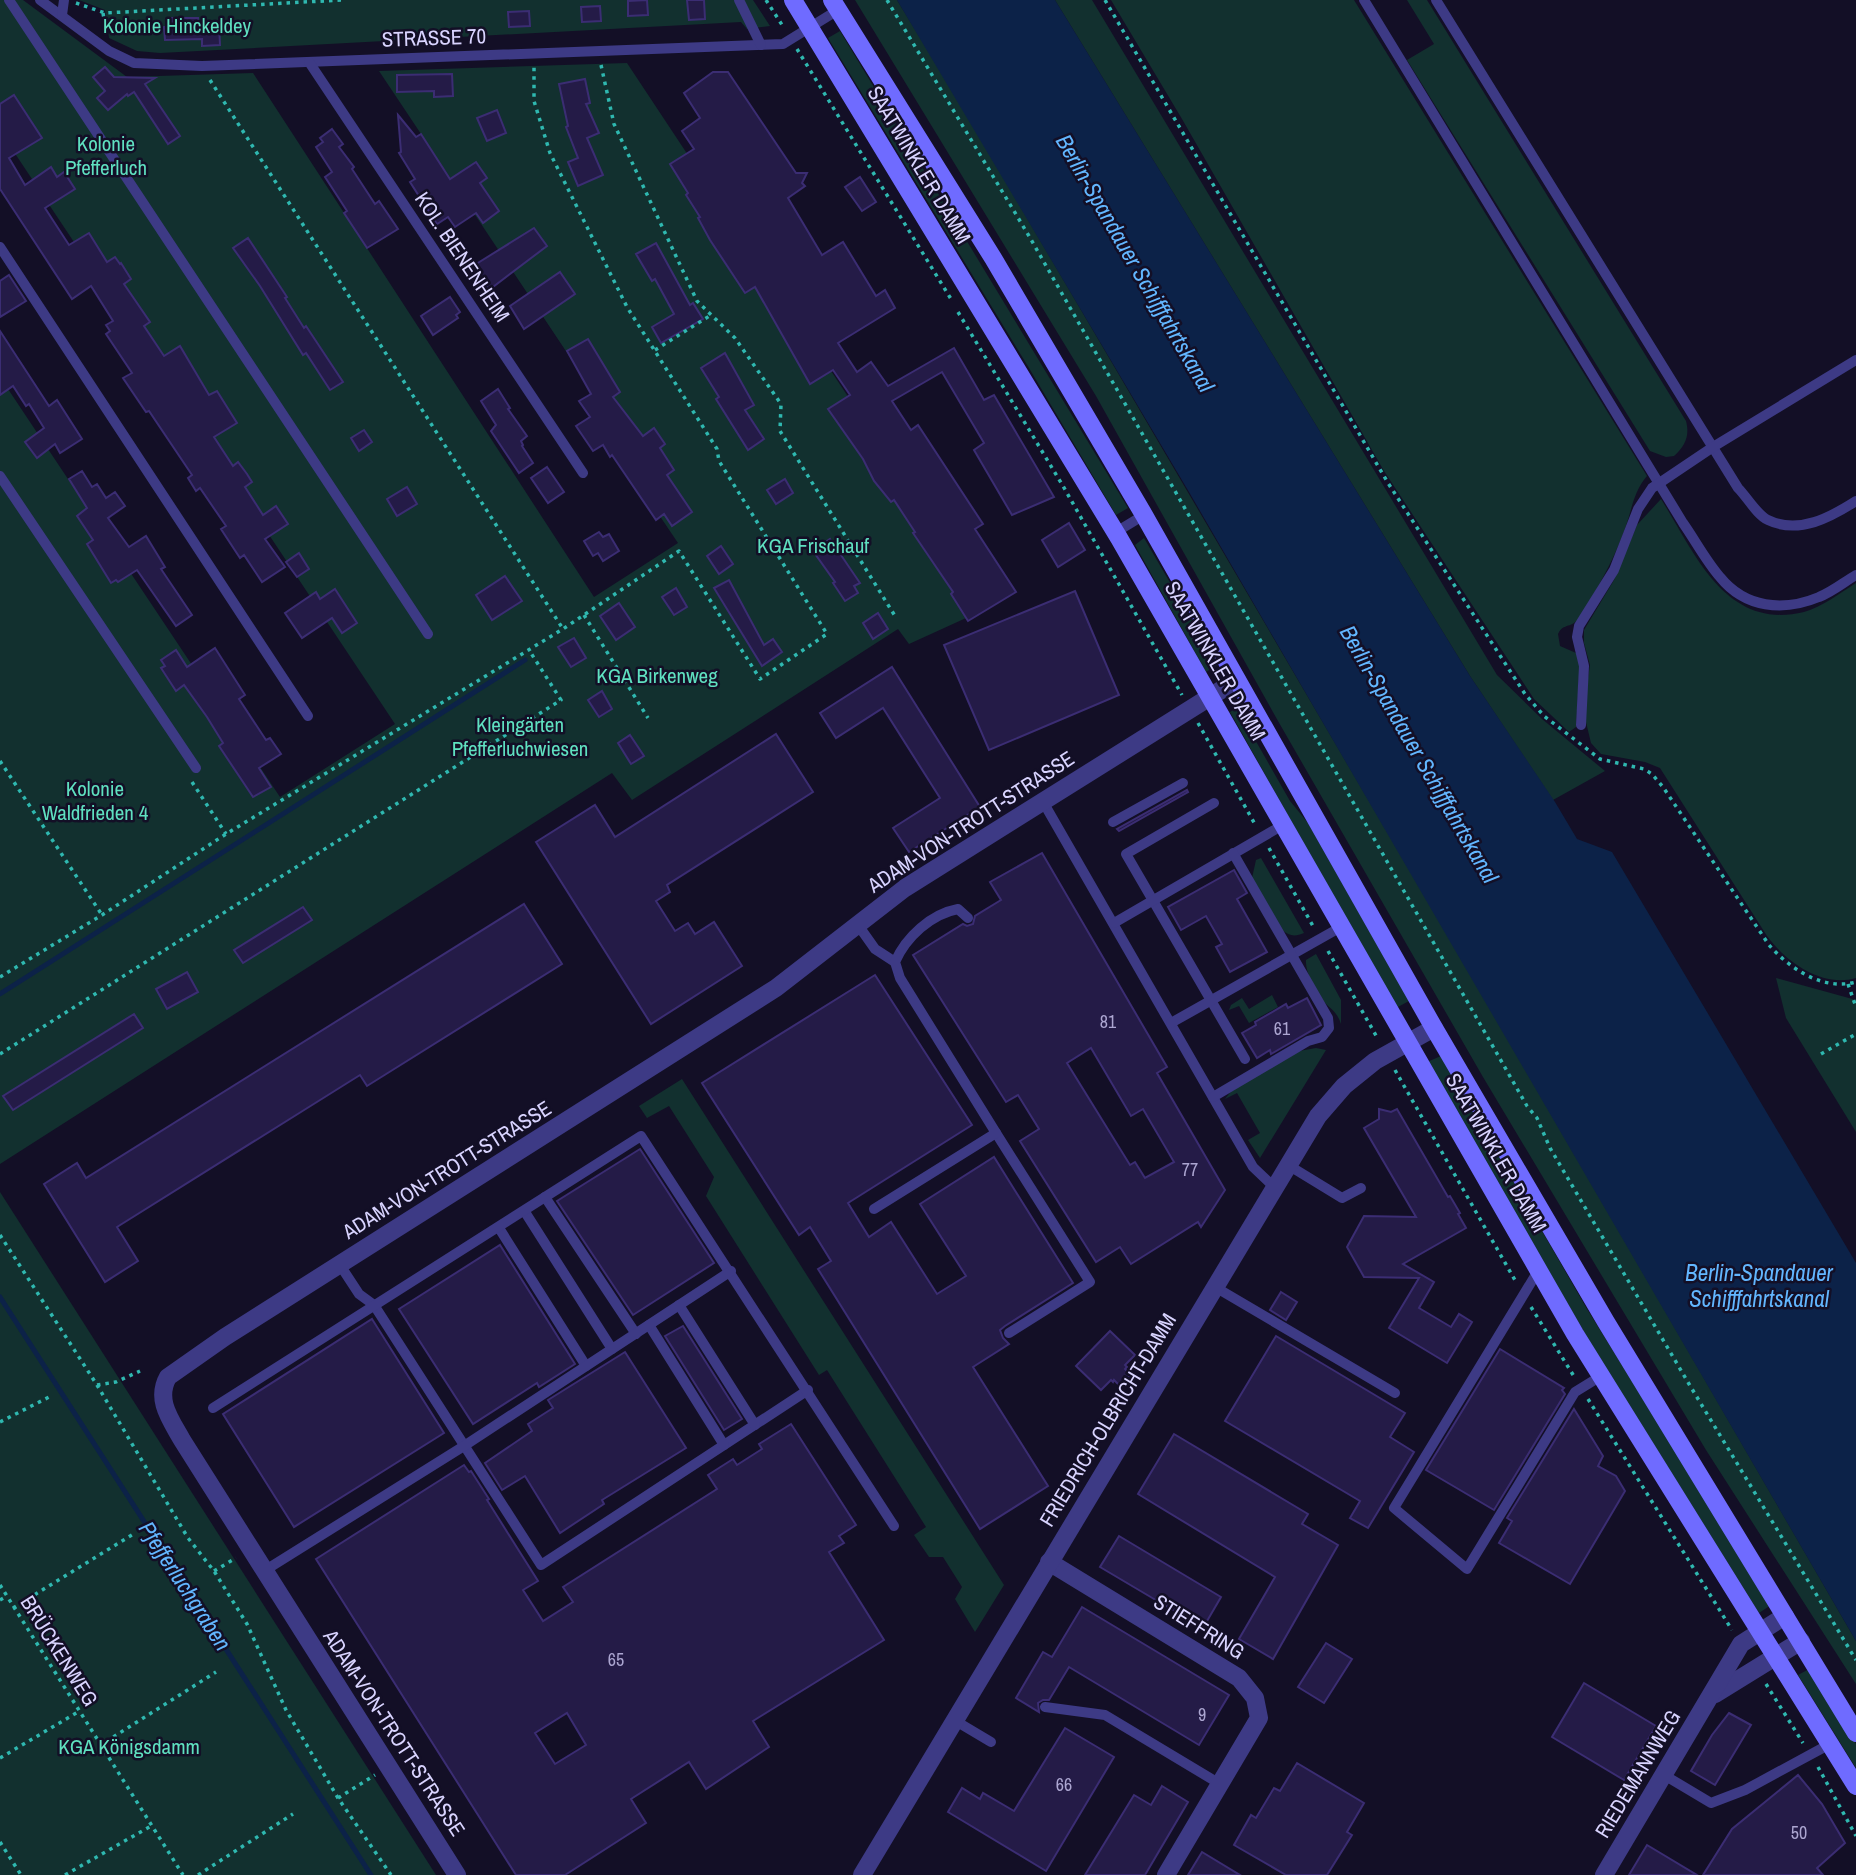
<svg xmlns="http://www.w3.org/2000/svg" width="1856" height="1875" viewBox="0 0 1856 1875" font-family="'Archivo Narrow',sans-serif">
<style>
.green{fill:#12302f}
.water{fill:#0c2248}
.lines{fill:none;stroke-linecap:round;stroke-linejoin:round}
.stream{stroke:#0c2248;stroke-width:5}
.building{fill:#241b47;stroke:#3b2d73;stroke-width:2;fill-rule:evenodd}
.path{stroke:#2fb8b0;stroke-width:3.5;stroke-dasharray:3.5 5;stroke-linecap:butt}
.service{stroke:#3d3a85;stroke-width:10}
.minor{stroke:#3d3a85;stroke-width:18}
.tertiary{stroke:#3d3a85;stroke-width:18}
.secondary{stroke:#6f6bff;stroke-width:18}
.labels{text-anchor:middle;stroke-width:5;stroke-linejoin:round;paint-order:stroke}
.number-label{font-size:18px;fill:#aca6d1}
.park-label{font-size:21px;fill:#5fe0c0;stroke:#130f26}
.street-label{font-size:21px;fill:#d9d4ff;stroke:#130f26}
.water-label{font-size:23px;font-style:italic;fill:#62b6ff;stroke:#130f26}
</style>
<rect width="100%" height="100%" fill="#130f26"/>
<!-- green -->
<g class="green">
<polygon points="0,0 23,0 127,77 253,73 594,597 678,543 649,500 660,492 379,71 627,63 988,608 909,644 898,629 632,800 612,773 0,1164 0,377 280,797 395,724 0,131"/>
<polygon points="79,0 753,0 770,26 747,29 741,22 160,53 137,51 109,38 105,10"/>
<polygon points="855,0 897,0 949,85 1440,922 1856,1641 1856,1684 1706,1450 1483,1077 1278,721 1096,396"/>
<polygon points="1055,0 1092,0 1497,675 1542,719 1605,771 1553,800 1470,676"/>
<path d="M1111 0H1354L1647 476C1634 491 1632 508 1626 526 1616 554 1603 579 1587 605 1584 610 1579 620 1574 623 1568 627 1562 625 1558 634L1560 646 1576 653 1580 662 1576 727 1569 732 1534 699 1384 471 1182 119Z"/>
<path d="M1407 0H1427L1686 421C1690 436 1685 446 1674 456L1666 457 1650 451 1407 60 1434 44Z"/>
<polygon points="840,31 1128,508 1116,515 1029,368 828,38"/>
<path d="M1661 499C1695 553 1725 631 1804 612 1822 607 1840 593 1856 583V978C1822 988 1786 962 1767 936L1660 768 1645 762 1601 754 1591 743 1585 718V697L1590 665 1584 643V630L1614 580 1637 525Z"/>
<polygon points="1144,538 1218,665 1206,672 1135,545"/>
<polygon points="1237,708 1290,801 1308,823 1409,1001 1396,1008 1230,712"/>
<path d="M1261 858 1304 933C1295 937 1289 936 1282 930L1252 878 1256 860Z"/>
<path d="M1316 954 1341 1000V1024C1337 1012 1332 1010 1324 1002 1316 993 1305 972 1306 960Z"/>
<polygon points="1776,978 1856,1000 1856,1132 1786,1018"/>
<polygon points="1272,995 1278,1007 1249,1023 1239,1006 1229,1010 1231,1005 1242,998 1249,1009"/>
<polygon points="1316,1048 1326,1050 1260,1158 1248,1140 1260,1133 1237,1093 1225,1099 1232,1090 1299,1051"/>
<polygon points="1441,1056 1587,1309 1771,1605 1759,1613 1591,1344 1427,1062"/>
<polygon points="682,1079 1004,1585 975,1632 955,1599 962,1587 943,1557 929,1557 914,1535 926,1527 827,1370 819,1375 706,1196 714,1177 669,1106 647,1118 639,1106"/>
<polygon points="0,1192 436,1875 0,1875"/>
<polygon points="1811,1668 1856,1744 1856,1768 1798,1675"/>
</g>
<!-- water -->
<polygon class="water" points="897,0 1055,0 1470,676 1555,802 1577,839 1612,852 1856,1263 1856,1641 1189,492"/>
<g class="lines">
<!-- stream -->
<g class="stream">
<polyline points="0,994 525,660"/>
<polyline points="0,1297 371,1875"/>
</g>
</g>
<!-- building -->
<g class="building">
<polygon points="647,0 648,15 628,16 628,1"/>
<polygon points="687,0 704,0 705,19 689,20"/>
<polygon points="600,6 601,21 582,22 581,7"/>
<polygon points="529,11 530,26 509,27 508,12"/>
<polygon points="172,18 198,18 198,25 219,24 220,45 202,46 202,39 165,40 164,27 172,26"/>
<polygon points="105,67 114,77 155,78 145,84 180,136 168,144 134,92 128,96 127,94 108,110 97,98 105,91 93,77"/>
<polygon points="713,72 728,72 796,173 807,173 802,183 805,186 788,198 822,255 843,242 876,296 885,290 895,308 838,343 857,372 871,362 888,386 954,348 984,400 994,395 1054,497 1012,515 974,450 984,443 942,372 892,401 911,430 918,425 983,524 975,529 1016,592 968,621 951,594 953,592 913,533 915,532 894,500 891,502 874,481 863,459 828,409 850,395 833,370 810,384 755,287 745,293 710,240 698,218 700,217 686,195 688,193 670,164 694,149 682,131 700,118 684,93"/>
<polygon points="452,74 453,96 434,97 434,91 397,92 397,75"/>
<polygon points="585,79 590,103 586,104 599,133 587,138 603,175 578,186 568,162 578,158 566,127 568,126 559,84"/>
<polygon points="14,95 42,138 9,158 25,185 51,167 57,177 64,172 75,189 45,208 69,245 89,233 107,262 115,257 120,264 121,263 131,279 124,284 150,322 144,326 164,356 180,346 209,395 217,391 237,423 214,437 233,466 238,462 247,474 252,482 245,487 263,515 276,506 288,524 265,539 285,567 262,582 244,555 240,558 221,529 226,526 200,488 196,491 188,478 192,475 149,411 146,412 123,378 132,373 106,334 110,331 106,325 113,321 91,286 72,299 0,189 0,104"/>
<polygon points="497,110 506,133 487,141 477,118"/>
<polygon points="398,115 416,137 421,134 450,179 476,162 487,178 480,183 499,211 483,223 476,213 455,227 448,217 437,224 410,182 415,179 399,153 401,152"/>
<polygon points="332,129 343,144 339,147 354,167 352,169 375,204 379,201 398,229 367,248 344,213 347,211 325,177 332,172 316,147 323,142 320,138"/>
<polygon points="860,177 876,202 862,211 845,187"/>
<polygon points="534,228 547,246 489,290 473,266"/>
<polygon points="248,238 287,297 285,298 304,328 306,326 343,382 330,390 306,353 303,355 260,286 233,248"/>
<polygon points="656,243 690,305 693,303 703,319 661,343 652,327 674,314 655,279 652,281 636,254"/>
<polygon points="560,272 575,294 524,329 510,306"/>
<polygon points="9,275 26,301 0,317 0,281"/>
<polygon points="450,297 460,312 456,315 458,318 433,335 421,316"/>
<polygon points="0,331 49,406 57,400 82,439 60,453 55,444 37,458 25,442 44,428 29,404 26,406 13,386 0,395"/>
<polygon points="588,339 620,392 613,397 643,436 654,428 665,444 660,448 674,470 667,475 692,512 672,526 664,514 656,520 612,455 610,457 603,445 593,451 576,426 590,417 579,401 591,394 567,351"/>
<polygon points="725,353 754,405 745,410 764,439 748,450 716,399 719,397 701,368"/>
<polygon points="498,389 510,408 508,409 527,436 521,441 523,445 522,446 533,463 519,473 491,431 496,425 481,401"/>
<polygon points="364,430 372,442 359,451 351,438"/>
<polygon points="547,467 564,492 548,503 531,478"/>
<polygon points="82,471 92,487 97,484 106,498 115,492 125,506 108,518 129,547 146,536 165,567 161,569 192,615 176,626 137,570 118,582 116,580 111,583 87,544 93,540 77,516 87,508 69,479"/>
<polygon points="785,479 793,493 776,504 767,490"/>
<polygon points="407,487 417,504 397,516 387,499"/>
<polygon points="1069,523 1085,550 1058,567 1042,540"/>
<polygon points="599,532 603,537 609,534 619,551 603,561 598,553 593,556 584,541"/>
<polygon points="830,539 860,583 854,586 858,593 845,601 833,583 835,582 813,551"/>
<polygon points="721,546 733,564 719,574 707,556"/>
<polygon points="299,553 309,569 297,577 286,562"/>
<polygon points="505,576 522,601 492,620 476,595"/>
<polygon points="729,580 764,645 773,639 782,652 762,666 714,588"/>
<polygon points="676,588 687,607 674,615 662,597"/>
<polygon points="335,589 357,623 342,633 332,618 302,638 285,613 316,592 320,599"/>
<polygon points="1075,591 1119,695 989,750 944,645"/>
<polygon points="619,603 635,627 616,640 600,616"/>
<polygon points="878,613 888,629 873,639 863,623"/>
<polygon points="574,638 586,658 571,667 558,647"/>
<polygon points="215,648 245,695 239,699 266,740 270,738 281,754 259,768 271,787 253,797 219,746 223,743 207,717 184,685 176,691 161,668 165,666 161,660 176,650 187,667"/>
<polygon points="892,667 980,807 909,852 893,828 940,798 883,708 836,738 820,713"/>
<polygon points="602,691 612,709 599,717 588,700"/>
<polygon points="776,734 813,792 667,885 670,892 656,901 675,931 688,923 695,934 714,922 742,966 651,1024 536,842 595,805 615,837"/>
<polygon points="630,735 644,756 631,764 618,743"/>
<polygon points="1187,790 1188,792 1119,831 1117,829"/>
<path d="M1042 853 1167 1067 1157 1073 1225 1190 1201 1227 1198 1222 1131 1264 1120 1247 1096 1262 1020 1141 1039 1129 1018 1095 1006 1102 913 955 963 924 967 926 973 924 975 916 1001 900 990 882ZM1091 1048 1131 1116 1143 1109 1174 1162 1145 1178 1135 1162 1130 1165 1067 1063Z"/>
<polygon points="1234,870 1247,893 1237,899 1267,952 1230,972 1216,947 1222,944 1206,916 1181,930 1168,907"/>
<polygon points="524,904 562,964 367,1086 360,1075 117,1227 138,1261 105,1282 44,1184 77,1163 86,1178"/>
<polygon points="303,907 312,920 243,963 234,950"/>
<polygon points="187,972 198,992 167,1009 156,989"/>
<polygon points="875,975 972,1125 848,1203 869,1237 891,1222 937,1294 966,1276 920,1204 994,1157 1073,1283 1005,1326 1000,1330 1003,1338 1009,1344 973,1367 1048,1486 980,1529 818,1269 831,1261 810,1227 799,1235 702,1083"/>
<polygon points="1307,998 1321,1025 1271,1054 1270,1050 1257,1058 1242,1033 1256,1025 1255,1022 1286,1004 1288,1008"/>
<polygon points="134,1014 143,1028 13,1110 3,1096"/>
<polygon points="1379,1109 1391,1112 1397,1109 1448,1197 1450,1196 1460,1213 1458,1214 1466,1228 1403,1264 1434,1282 1419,1308 1451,1327 1459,1314 1472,1322 1447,1363 1389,1328 1419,1278 1364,1277 1347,1247 1364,1216 1416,1217 1364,1128 1379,1119"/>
<polygon points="640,1149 714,1263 633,1315 557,1201"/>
<polygon points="500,1245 575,1364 539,1387 537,1383 473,1424 399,1309"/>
<polygon points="1281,1292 1297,1302 1286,1320 1270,1310"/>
<polygon points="372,1319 444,1433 294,1527 223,1414"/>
<polygon points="683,1326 742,1419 724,1430 665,1336"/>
<polygon points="1110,1331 1135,1355 1125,1365 1127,1367 1125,1369 1131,1375 1120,1386 1114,1380 1113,1382 1111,1380 1101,1390 1076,1366"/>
<polygon points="1276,1336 1405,1413 1390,1437 1414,1452 1368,1528 1350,1518 1360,1501 1225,1421"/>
<polygon points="1500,1349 1564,1388 1562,1390 1565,1394 1494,1510 1426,1470"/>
<polygon points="625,1352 686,1448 602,1500 604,1504 560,1533 525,1476 502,1490 485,1463 532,1431 528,1424 553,1408 548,1400"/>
<polygon points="1574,1409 1603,1456 1598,1466 1616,1476 1625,1491 1570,1584 1499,1543 1512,1521 1507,1518"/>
<path d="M791 1424 856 1525 839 1536 844 1543 829 1552 884 1640 753 1721 769 1747 706 1789 689 1762 631 1799 646 1823 565 1875H516L316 1559 464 1465 469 1472 471 1471 489 1499 487 1500 538 1581 523 1590 543 1621 573 1602 563 1587 717 1489 708 1475 733 1459 737 1465 762 1449 759 1444ZM567 1713 586 1745 555 1764 535 1733Z"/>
<polygon points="1174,1434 1308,1514 1302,1524 1338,1545 1273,1659 1239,1639 1275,1577 1138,1494"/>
<polygon points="1119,1536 1221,1597 1203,1628 1100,1567"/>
<polygon points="1082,1607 1229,1695 1199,1745 1069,1667 1049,1700 1043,1700 1038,1703 1039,1712 1016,1698 1043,1652 1052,1657"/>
<polygon points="1326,1643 1352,1659 1324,1703 1298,1687"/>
<polygon points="1584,1683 1656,1726 1624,1780 1552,1737"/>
<polygon points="1729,1713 1751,1725 1715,1785 1691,1771 1712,1735"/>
<polygon points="1065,1728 1114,1757 1046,1871 948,1812 962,1788 980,1799 983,1793 1014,1811"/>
<polygon points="1297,1763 1364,1803 1347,1832 1352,1835 1327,1875 1286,1875 1234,1845 1251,1815 1256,1818 1274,1788 1280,1791"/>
<polygon points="1798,1775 1822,1804 1845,1843 1817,1868 1823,1875 1703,1875 1732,1829"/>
<polygon points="1162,1786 1188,1802 1145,1875 1085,1875 1134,1795 1151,1805"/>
<polygon points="1647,1845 1697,1875 1629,1875"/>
<polygon points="1202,1852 1240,1875 1188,1875"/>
</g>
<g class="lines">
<!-- path -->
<g class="path">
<polyline points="766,0 784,28"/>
<polyline points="887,0 1029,236 1527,1106 1537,1118 1550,1148 1689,1384 1856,1660"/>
<path d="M1105 0 1388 483 1525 694 1544 716 1600 759 1644 769 1652 774 1663 787 1769 945C1790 969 1823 991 1856 982"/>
<polyline points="76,3 105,13 341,0"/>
<polyline points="103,13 106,31"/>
<polyline points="797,49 951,299"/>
<polyline points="601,65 614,124 697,301 735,338 781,404 780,431 895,616"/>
<polyline points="210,80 563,629"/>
<polyline points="958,312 1063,486 1182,695"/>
<polyline points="655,350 711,315"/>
<polyline points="584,615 648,718"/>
<polyline points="1198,723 1256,826"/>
<polyline points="0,761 102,915"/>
<polyline points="192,782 226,834"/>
<polyline points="1269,848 1313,926"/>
<polyline points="1328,951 1378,1039"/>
<polyline points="0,977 102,915 226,834 563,629 679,551 760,679 827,634 719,461 717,449 627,307 550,153 534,101 534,66"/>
<polyline points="1848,984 1856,1007"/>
<polyline points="0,1054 561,700 529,650"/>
<polyline points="1821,1054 1856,1034"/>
<polyline points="1395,1070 1516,1282"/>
<polyline points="0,1235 97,1385 188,1538 214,1571 247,1624 286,1710 338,1798 391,1875"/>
<polyline points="1531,1307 1575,1378"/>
<polyline points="97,1385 116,1382 140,1371"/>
<polyline points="1588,1399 1732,1630"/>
<polyline points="0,1422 51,1396"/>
<polyline points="214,1571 236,1558"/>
<polyline points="0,1585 183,1875"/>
<polyline points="0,1600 7,1596"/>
<polyline points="13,1608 135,1533"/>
<polyline points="1766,1684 1803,1743"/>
<polyline points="99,1746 216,1672"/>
<polyline points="0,1758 78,1712"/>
<polyline points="1818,1767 1856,1836"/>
<polyline points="338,1798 375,1775"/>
<polyline points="0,1842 21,1875"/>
<polyline points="65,1875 151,1826"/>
<polyline points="198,1875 293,1814"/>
</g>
<!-- service -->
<g class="service">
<polyline points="9,0 428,634"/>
<polyline points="40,0 109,51 134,63 202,66 783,44 838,10"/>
<polyline points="739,0 761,45"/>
<path d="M1364 0 1683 523C1695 540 1706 561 1720 577 1745 608 1783 612 1819 597 1832 592 1844 582 1856 575"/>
<path d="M1436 0 1738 488C1747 497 1757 515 1768 520 1799 535 1831 517 1856 501"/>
<polyline points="62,15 64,0"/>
<polyline points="309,62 583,473"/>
<polyline points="0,247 308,716"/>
<polyline points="0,476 196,768"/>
<polyline points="1116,532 1144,515"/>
<polyline points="1581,725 1584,666 1577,637 1579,626 1614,570 1638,509 1652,488 1713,447 1856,360"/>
<polyline points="1042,800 1253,1167 1274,1187"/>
<polyline points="1214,803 1126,854 1245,1059"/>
<polyline points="1113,822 1183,783"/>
<polyline points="1114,923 1283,825"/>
<polyline points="858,925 875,949 895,962"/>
<polyline points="1171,1023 1341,927"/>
<polyline points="1213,1097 1308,1041 1322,1037 1329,1028 1328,1018 1233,853"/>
<polyline points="996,1133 1090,1282 1009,1333"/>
<polyline points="1288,1165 1342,1198 1361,1188"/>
<polyline points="545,1197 636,1334"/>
<path d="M874 1209 996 1133 900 978 895 962C906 937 931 914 958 909L968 918"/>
<polyline points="525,1212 612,1349"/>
<polyline points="499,1228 586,1366"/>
<polyline points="340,1265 359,1294 374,1305 541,1565 808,1390"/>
<polyline points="1538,1271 1394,1508 1467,1569 1575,1392 1601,1376"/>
<polyline points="1215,1287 1395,1393"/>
<polyline points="679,1305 755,1425"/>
<polyline points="649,1325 724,1445"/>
<polyline points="213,1408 641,1136 894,1526"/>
<polyline points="264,1571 464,1446 731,1271"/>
<polyline points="1045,1707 1105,1715 1220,1784"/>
<polyline points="954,1720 991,1742"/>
<polyline points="1664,1775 1711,1803 1745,1790 1830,1744"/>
</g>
<!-- minor -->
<g class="minor">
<polyline points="1049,1562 1239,1678 1255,1698 1259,1718 1166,1875"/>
<polyline points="1715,1694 1801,1641"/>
<path d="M457 1875 182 1440C171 1420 155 1400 168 1377L225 1337 776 988 905 888 1237 680"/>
<polyline points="1604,1875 1741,1644 1785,1616"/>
</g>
<!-- tertiary -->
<polyline class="tertiary" points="862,1875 1318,1116 1344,1086 1375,1061 1434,1028"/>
<!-- secondary -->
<g class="secondary">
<polyline points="793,0 1119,538 1575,1334 1856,1786"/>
<polyline points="832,0 993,258 1144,515 1434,1028 1606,1322 1856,1733"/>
</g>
</g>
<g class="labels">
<!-- number labels -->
<g class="number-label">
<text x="1108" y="1028">81</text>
<text x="1282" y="1035">61</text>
<text x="1190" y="1176">77</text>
<text x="616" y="1666">65</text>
<text x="1202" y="1721">9</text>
<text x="1064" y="1791">66</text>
<text x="1799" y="1839">50</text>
</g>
<!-- park labels -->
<g class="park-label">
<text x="177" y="33">Kolonie Hinckeldey</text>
<text x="106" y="151">Kolonie<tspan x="106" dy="24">Pfefferluch</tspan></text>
<text x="813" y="553">KGA Frischauf</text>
<text x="657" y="683">KGA Birkenweg</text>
<text x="520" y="732">Kleingärten<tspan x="520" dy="24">Pfefferluchwiesen</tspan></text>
<text x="95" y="796">Kolonie<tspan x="95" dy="24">Waldfrieden 4</tspan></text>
<text x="129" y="1754">KGA Königsdamm</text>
</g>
<!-- street labels -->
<g class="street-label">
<text transform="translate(434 38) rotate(-2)" y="7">STRASSE 70</text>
<text transform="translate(919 165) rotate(59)" y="7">SAATWINKLER DAMM</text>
<text transform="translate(462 257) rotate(56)" y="7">KOL. BIENENHEIM</text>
<text transform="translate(1215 661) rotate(60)" y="7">SAATWINKLER DAMM</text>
<text transform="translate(971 822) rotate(-33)" y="7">ADAM-VON-TROTT-STRASSE</text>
<text transform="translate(1496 1153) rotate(60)" y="7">SAATWINKLER DAMM</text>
<text transform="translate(447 1170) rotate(-32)" y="7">ADAM-VON-TROTT-STRASSE</text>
<text transform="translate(1108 1420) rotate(-59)" y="7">FRIEDRICH-OLBRICHT-DAMM</text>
<text transform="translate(1199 1627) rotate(32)" y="7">STIEFFRING</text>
<text transform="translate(59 1651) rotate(58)" y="7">BRÜCKENWEG</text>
<text transform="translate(394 1733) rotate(57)" y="7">ADAM-VON-TROTT-STRASSE</text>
<text transform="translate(1638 1774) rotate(-59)" y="7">RIEDEMANNWEG</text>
</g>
<!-- water labels -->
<g class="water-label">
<text transform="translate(1135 263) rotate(60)" y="8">Berlin-Spandauer Schifffahrtskanal</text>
<text transform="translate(1419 754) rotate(60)" y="8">Berlin-Spandauer Schifffahrtskanal</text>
<text x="1759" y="1281">Berlin-Spandauer<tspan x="1759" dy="26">Schifffahrtskanal</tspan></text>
<text transform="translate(185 1586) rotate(57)" y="8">Pfefferluchgraben</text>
</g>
</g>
</svg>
